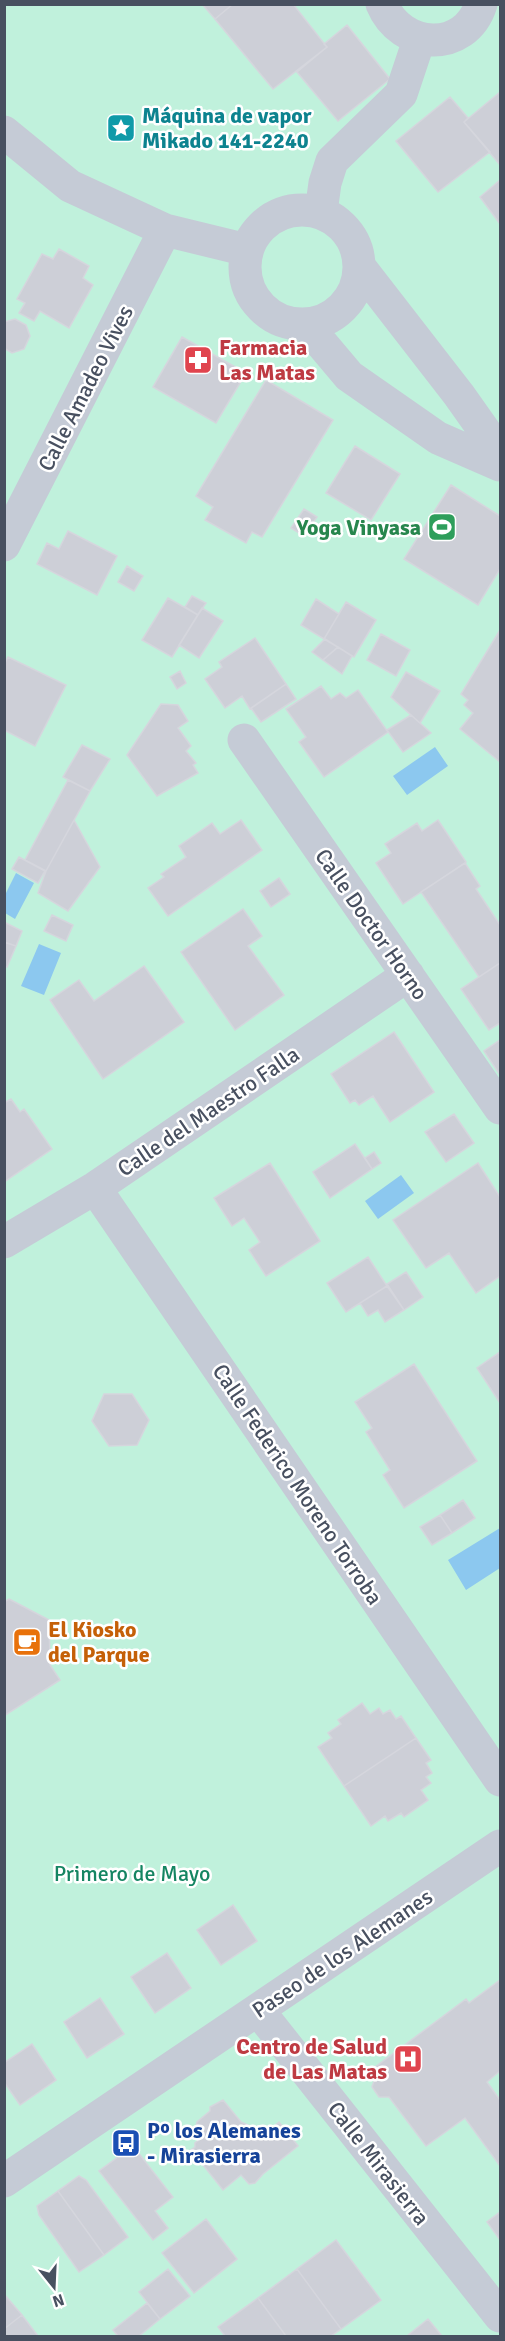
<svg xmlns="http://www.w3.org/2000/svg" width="505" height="2341" viewBox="0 0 505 2341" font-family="Signika,sans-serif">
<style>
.green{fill:#c0f1dc}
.water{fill:#8cc8ef}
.building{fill:#cdcfd7;stroke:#d5d6dd;stroke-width:1.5}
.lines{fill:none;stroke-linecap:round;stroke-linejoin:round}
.minor{stroke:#c5cbd6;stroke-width:33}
.labels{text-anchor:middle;stroke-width:5;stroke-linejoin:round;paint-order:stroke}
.culture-label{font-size:22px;font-weight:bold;fill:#0d838f;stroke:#fff;text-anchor:start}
.health-label{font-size:22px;font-weight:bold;fill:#be3a42;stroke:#fff;text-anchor:start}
.street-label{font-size:22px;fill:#485060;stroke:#fff}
.leisure-label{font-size:22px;font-weight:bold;fill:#27864d;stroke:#fff;text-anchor:end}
.food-label{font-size:22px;font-weight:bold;fill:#c56008;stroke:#fff;text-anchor:start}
.park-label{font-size:22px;fill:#158562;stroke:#fff}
.transit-label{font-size:22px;font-weight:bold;fill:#164399;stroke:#fff;text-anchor:start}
</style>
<rect width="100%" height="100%" fill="#f4f2f1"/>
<path class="green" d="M5 5H500V2336H5Z"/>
<path class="water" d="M435 747 448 766 407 795 393 776Z
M16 873 34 883 15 919 5 913V895Z
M39 944 61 953 44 995 21 986Z
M401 1175 414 1193 378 1219 365 1201Z
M500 1528V1568L466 1590 448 1560Z"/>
<path class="building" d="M202 4H233L215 19Z
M233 4H293L327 47 273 89 215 19Z
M347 25 390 79 338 121 297 72 327 47 324 44Z
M500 92V165L464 122Z
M450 97 468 118 464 122 490 152 438 192 396 141Z
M500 180V224L480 197Z
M59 249 89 266 83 278 93 285 69 328 40 311 34 321 19 313 25 303 17 299 42 254 53 259Z
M15 319 26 325 30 336 24 349 12 353 4 348V322Z
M182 337 246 373 216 423 153 387Z
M266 380 333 420 262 537 252 532 246 543 205 520 213 507 196 496Z
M355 446 400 474 371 520 326 493Z
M451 485 500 516V569L478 605 404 559Z
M304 509 317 517 304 536 291 528Z
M68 531 117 556 97 595 37 564 47 543 59 549Z
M127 566 143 576 134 591 118 582Z
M192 596 206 603 198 615 185 607Z
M168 598 198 615 172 657 142 640Z
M316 599 339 614 324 639 301 625Z
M346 602 376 620 354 657 324 639Z
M202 608 223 621 199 658 179 645Z
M500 630V762L460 729 473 713 464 705 468 700 461 694Z
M381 634 410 650 396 676 367 660Z
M255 638 286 684 250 709 242 696 225 708 205 679 222 667 219 662Z
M325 639 338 647 323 660 312 652Z
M338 647 352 656 342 674 323 660Z
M8 657 66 685 35 746 4 730V665Z
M180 671 186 683 177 689 170 677Z
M406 672 440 691 420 723 391 697Z
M286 684 296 699 261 722 251 708Z
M321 686 331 699 340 693 346 698 358 690 388 732 324 777 299 742 306 737 286 709Z
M161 704 178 705 188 721 178 728 191 746 186 751 196 763 193 765 198 773 157 796 127 755Z
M411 715 431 733 403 752 387 730Z
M82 745 110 759 90 791 63 777Z
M68 780 90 791 46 871 25 860Z
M74 820 100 867 68 911 38 893 46 871Z
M241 820 262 850 168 916 148 888 164 877 161 874 186 857 179 846 212 823 220 834Z
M438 820 466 862 403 904 376 863 391 853 385 844 417 823 422 831Z
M19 857 45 871 38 883 12 869Z
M465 863 480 886 476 889 500 925V963L479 977 421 892Z
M279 878 290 894 271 907 260 891Z
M243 909 262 936 248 946 284 995 235 1030 181 952Z
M52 915 73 925 66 941 44 931Z
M4 922 22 931 16 946 4 942Z
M4 942 16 946 7 967 4 966Z
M500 963V1023L489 1030 461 989Z
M144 966 184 1022 103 1079 50 1000 79 980 94 1001Z
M394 1032 434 1092 390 1122 373 1096 359 1105 355 1100 350 1103 331 1074Z
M500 1040V1075L484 1051Z
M11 1099 20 1112 24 1109 52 1149 4 1182V1103Z
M454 1114 474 1143 446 1162 425 1132Z
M355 1144 372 1169 330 1198 313 1172Z
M374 1152 381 1163 372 1169 365 1158Z
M270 1163 320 1241 266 1276 249 1250 260 1242 244 1218 232 1226 214 1198Z
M478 1163 500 1197V1276L476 1293 449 1253 426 1268 393 1220Z
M368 1257 387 1286 346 1312 327 1283Z
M406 1272 423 1297 404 1310 387 1284Z
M387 1286 404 1310 385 1322 378 1310 368 1316 360 1303Z
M500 1352V1403L477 1368Z
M414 1364 477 1461 404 1508 383 1475 390 1470 366 1432 372 1428 355 1402Z
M104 1394H132L149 1420 137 1445 109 1446 92 1421Z
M463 1500 475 1518 452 1533 440 1515Z
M440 1515 452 1533 432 1545 420 1527Z
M9 1599 49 1620 50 1665 60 1680 4 1716V1602Z
M362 1703 370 1714 379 1708 383 1714 390 1710 396 1719 401 1716 416 1738 344 1786 318 1747 332 1738 328 1733 341 1724 338 1720Z
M416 1738 431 1760 426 1763 432 1773 426 1777 431 1783 421 1790 428 1800 404 1817 401 1813 388 1821 385 1816 371 1826 344 1786Z
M233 1905 257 1941 221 1965 197 1930Z
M167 1953 191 1988 155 2013 131 1977Z
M500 1980V2071L487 2082 500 2100V2166L465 2118 426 2146 389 2097H379L372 2087 375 2078 370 2071 466 1999 469 2003Z
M100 1998 124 2034 87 2058 64 2022Z
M32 2044 56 2080 20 2105 4 2082V2063Z
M223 2100 241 2122 250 2126 249 2137 254 2138 256 2141 279 2122 298 2146 263 2174 255 2183 249 2184 241 2175 223 2190 191 2150 195 2147V2143L202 2138H206L196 2126 197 2122 210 2111V2107Z
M133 2146 173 2197 155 2211 168 2228 153 2240 99 2171Z
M79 2176 86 2180 128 2237 104 2255 58 2191Z
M58 2191 104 2255 79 2272 39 2215 37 2206Z
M500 2212V2240L487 2222Z
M206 2219 237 2259 194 2293 162 2253Z
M336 2240 381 2300 341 2329 297 2269Z
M168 2269 190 2296 160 2319 139 2292Z
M297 2269 341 2329 331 2336H286L258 2298Z
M4 2294 22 2315 4 2329Z
M258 2298 286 2336H225L218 2327Z
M147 2303 160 2319 139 2336H118L113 2330Z
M22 2315 38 2336H4V2329Z
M428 2319 442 2336H407Z"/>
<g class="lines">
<path class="minor" d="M382 4C401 50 465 54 481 4
M4 132 70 186 165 230 247 250
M245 267a57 57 0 1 1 114 0a57 57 0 1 1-114 0Z
M321 212 325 183 332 161 401 94 419 40
M359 266 459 395 500 453
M306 325 349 376 438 438 500 465
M4 545 165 230
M244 740 500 1108
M95 1188 500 1780
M4 1242 95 1188 408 975
M258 2010 500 2316
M4 2181 500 1846"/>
</g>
<defs>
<g id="sight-square" transform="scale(1.5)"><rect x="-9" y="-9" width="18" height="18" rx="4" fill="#0f9aa8" stroke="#fff"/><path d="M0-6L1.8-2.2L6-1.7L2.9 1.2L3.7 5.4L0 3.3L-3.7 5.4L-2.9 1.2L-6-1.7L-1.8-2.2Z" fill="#fff"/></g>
<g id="pharmacy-square" transform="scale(1.5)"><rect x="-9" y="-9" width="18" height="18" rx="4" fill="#e0444e" stroke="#fff"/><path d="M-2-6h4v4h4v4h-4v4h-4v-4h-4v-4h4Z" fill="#fff"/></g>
<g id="stadium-square" transform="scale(1.5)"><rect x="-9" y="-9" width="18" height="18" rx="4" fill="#2e9e5b" stroke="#fff"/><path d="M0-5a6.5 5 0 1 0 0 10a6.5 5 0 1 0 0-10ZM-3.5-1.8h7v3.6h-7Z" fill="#fff"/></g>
<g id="cafe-square" transform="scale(1.5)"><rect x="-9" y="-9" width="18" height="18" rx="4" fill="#e8710a" stroke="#fff"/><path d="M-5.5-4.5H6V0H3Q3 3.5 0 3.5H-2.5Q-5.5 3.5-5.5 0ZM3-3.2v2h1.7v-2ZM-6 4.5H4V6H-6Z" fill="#fff"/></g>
<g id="hospital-square" transform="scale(1.5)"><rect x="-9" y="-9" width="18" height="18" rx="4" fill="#e0444e" stroke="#fff"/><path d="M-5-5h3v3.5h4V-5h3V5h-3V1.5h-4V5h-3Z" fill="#fff"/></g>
<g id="bus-square" transform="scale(1.5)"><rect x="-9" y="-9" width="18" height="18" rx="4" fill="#1a4fb4" stroke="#fff"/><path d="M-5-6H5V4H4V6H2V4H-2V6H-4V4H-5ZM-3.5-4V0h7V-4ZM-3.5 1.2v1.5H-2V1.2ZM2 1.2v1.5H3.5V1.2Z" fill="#fff"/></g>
</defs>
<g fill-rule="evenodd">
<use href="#sight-square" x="121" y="128"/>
<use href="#pharmacy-square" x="198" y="360"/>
<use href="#stadium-square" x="442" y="527"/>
<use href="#cafe-square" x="27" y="1642"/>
<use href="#hospital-square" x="408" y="2059"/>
<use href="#bus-square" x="126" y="2143"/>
</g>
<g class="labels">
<g class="culture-label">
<text x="142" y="123">Máquina de vapor<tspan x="142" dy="25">Mikado 141-2240</tspan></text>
</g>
<g class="health-label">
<text x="219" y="355">Farmacia<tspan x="219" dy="25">Las Matas</tspan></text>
<text x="387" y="2054" text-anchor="end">Centro de Salud<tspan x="387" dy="25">de Las Matas</tspan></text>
</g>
<g class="street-label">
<text transform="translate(85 388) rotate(-63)" y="8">Calle Amadeo Vives</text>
<text transform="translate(372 924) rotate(55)" y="8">Calle Doctor Horno</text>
<text transform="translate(208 1111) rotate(-34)" y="8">Calle del Maestro Falla</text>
<text transform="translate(298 1484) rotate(56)" y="8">Calle Federico Moreno Torroba</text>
<text transform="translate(342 1953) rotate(-34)" y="8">Paseo de los Alemanes</text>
<text transform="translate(379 2163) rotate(52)" y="8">Calle Mirasierra</text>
</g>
<g class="leisure-label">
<text x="421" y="535">Yoga Vinyasa</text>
</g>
<g class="food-label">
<text x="48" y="1637">El Kiosko<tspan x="48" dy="25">del Parque</tspan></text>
</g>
<g class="park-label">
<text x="132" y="1881">Primero de Mayo</text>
</g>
<g class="transit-label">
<text x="147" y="2138">Pº los Alemanes<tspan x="147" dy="25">- Mirasierra</tspan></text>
</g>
</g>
<rect width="505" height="2341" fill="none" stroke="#485060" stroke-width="12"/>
<g transform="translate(54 2287) rotate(162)" stroke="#ffffff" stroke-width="4.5" paint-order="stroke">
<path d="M0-4.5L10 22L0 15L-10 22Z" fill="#485060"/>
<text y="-9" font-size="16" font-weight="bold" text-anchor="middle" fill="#485060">N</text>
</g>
</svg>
